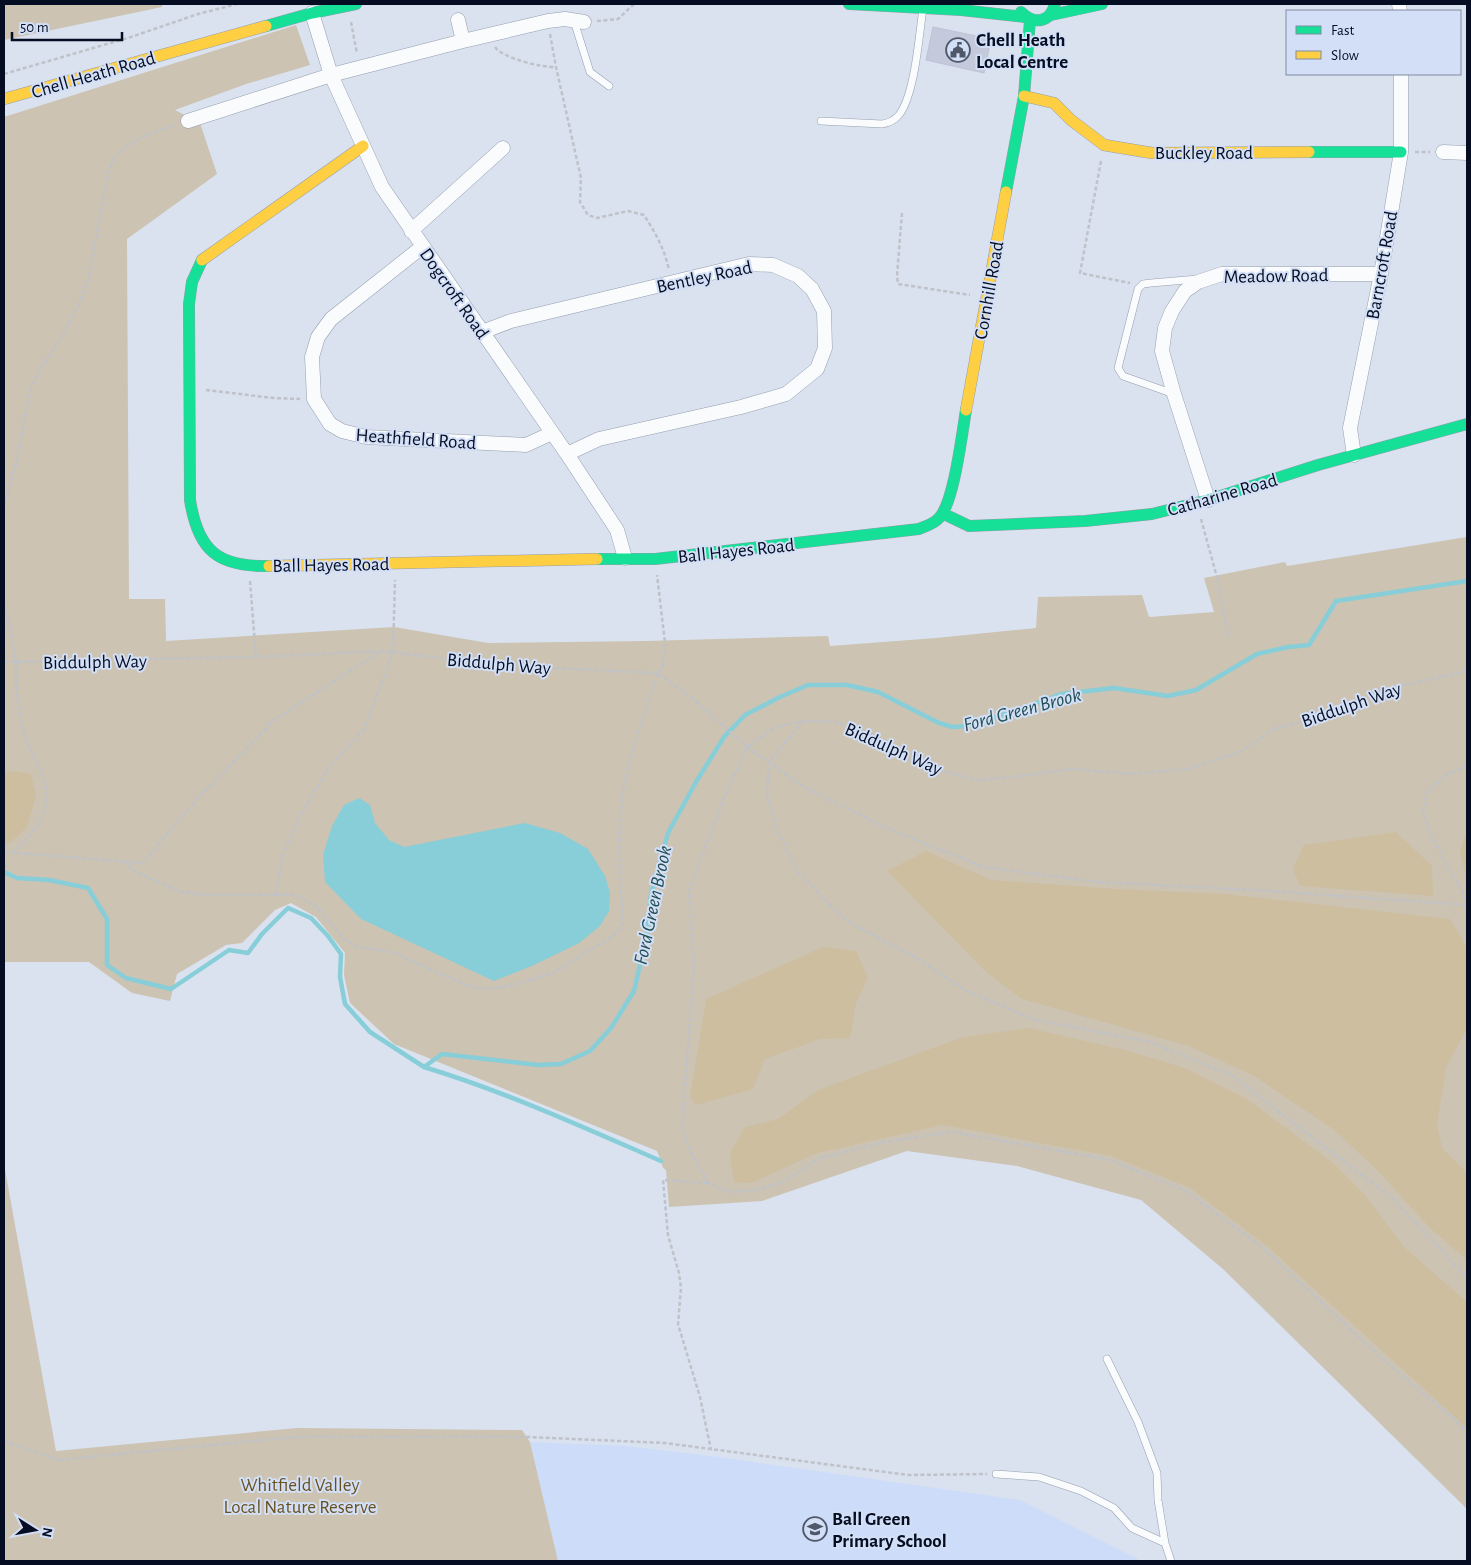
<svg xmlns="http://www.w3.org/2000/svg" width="1471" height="1565" viewBox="0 0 1471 1565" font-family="'Alegreya Sans',sans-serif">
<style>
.built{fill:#cddcf8}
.green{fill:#ccc3b2}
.forest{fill:#cdbea0}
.water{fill:#87ced8}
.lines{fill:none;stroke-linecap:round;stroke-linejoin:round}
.stream{stroke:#87ced8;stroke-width:4.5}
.building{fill:#c5c9dc;stroke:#bdc2d4}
.lane-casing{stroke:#959eae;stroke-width:8}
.street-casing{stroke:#959eae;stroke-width:15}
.fast-casing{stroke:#959eae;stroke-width:12}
.slow-casing{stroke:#959eae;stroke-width:12}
.path{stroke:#bfc2c8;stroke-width:2.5;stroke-dasharray:4 2.5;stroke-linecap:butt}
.lane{stroke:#f9fbfd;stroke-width:7}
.street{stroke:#f9fbfd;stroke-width:14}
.fast{stroke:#16e098;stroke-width:11}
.slow{stroke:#ffcf43;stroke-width:11}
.labels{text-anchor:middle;stroke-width:4;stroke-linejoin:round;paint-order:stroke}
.poi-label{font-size:19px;font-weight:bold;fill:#040d21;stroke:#d2dff7;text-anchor:start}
.street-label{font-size:19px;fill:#040d21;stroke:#d2dff7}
.park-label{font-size:19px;fill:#69511f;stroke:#d2dff7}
.water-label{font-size:20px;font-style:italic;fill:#234f53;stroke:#d2dff7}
</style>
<rect width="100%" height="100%" fill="#dae2ef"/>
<path class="built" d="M530 1442 626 1446 719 1457 1020 1500 1138 1559V1561H558Z"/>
<path class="green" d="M4 4H162V7L4 40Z
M296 25 310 65 246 84 175 110 200 123 217 174 127 239 129 599H165L166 641 394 627 488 643 646 641 828 636 830 646 936 638 1036 628 1038 597 1142 595 1149 617 1214 612 1204 578 1285 562 1287 566 1467 537V1509L1223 1269 1141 1200 1017 1166 907 1151 762 1201 669 1207 666 1170 663 1168 661 1161 657 1151 394 1044 350 1003 344 975 345 953 316 917 291 903 275 910 242 943 226 945 177 974 170 1001 132 993 89 962H4V117Z
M4 1164 56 1451 297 1428 522 1430 530 1442 558 1561H4Z"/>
<path class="forest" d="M16 771 31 774 36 796 27 827 10 843H4V772Z
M1396 832 1432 866 1433 896 1300 886 1293 869 1304 845Z
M1464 837H1467V880L1460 853Z
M926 851 991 880 1117 889 1225 894 1450 919 1467 948V1028L1446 1068 1437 1125 1442 1148 1467 1173V1260L1430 1228 1377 1170 1333 1129 1254 1076 1189 1046 1022 999 985 971 887 871Z
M823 947 856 951 868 978 856 1003 850 1038 820 1039 765 1059 753 1089 696 1105 690 1096 706 999Z
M1028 1028 1125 1050 1185 1068 1247 1099 1334 1164 1364 1194 1404 1247 1467 1302V1428L1267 1246 1190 1188 1111 1156 943 1125 817 1153 751 1183 734 1182 730 1153 745 1127 778 1119 818 1090 963 1037Z"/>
<path class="water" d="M359 798 370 805 375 823 389 840 404 847 525 823 560 833 588 849 605 876 610 893 609 911 600 926 579 943 534 965 494 981 361 919 325 882 323 855 332 826 344 805Z"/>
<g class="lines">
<path class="stream" d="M4 872 17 878 49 880 88 888 107 919V965L126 978 171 989 229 950 248 953 262 934 288 908 311 918 328 936 341 954 340 977 345 1004 370 1032 424 1067 442 1054 538 1065 561 1064 590 1051 611 1028 634 991 647 935 651 894 668 833 696 782 724 737 745 715 780 697 808 685H847L878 692 939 723 953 727 966 726 1015 711 1061 694 1114 688 1168 696 1196 690 1257 654 1288 647 1309 645 1336 601 1467 581
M424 1067C506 1092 583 1127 661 1161"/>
</g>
<path class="building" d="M933 27 991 39 984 73 926 60Z"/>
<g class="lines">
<g class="lane-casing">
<path id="lane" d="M574 21 590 72 609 86
M821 121 882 124C889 123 894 121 899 115 915 94 919 36 923 8
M1174 394 1123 376 1118 368 1138 289 1143 284 1151 283 1198 279
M1107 1359 1138 1422 1157 1473 1158 1500 1165 1543
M996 1474 1039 1477 1081 1491 1114 1508 1132 1528 1165 1543 1171 1561"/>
</g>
<g class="street-casing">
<path id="street" d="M1399 4 1400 11
M312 13 331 75 382 187 567 454 617 530 625 558
M458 20 463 41
M188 121 331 75 463 41 548 21 565 19 584 22
M1443 152 1467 153
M411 231 503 148
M422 247 331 319 318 337 312 357 314 399 330 424 342 431 366 437 526 445 552 433
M482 332 511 321 749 264 773 265 798 276 812 289 824 311 825 348 817 369 786 394 741 407 599 439 567 454
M1354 455 1350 428 1381 274 1401 152V74
M1208 500 1174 394 1162 351 1165 328 1172 311 1185 291 1198 282 1222 274H1381"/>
</g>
<g class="fast-casing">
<path id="fast" d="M849 4 961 10 1025 17
M1021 12C1034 25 1050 23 1055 4
M1051 15 1102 4
M266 26 312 13 356 4
M1309 152H1401
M1006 192 1024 96 1030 20
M202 260 192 282 189 304 190 500C198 551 218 567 269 566
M944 514 969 526 1085 521 1152 514 1208 500 1318 465 1467 424
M597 559H655L919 529C926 526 934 524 939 518 954 503 962 433 966 410"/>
</g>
<g class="slow-casing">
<path id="slow" d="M1024 96 1054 103 1071 120 1104 145 1152 153 1309 152
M4 99 266 26
M202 260 363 146
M966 410 1006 192
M269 566 597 559"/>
</g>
<path class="path" d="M597 21 618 19 634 4
M351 22 357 54
M550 34 556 67 581 178 580 202 588 215 597 218 628 211 644 215C655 232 665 250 669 270
M495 47C502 58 543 68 556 67
M4 74 131 37 198 14 237 4
M1415 152H1430
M1101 161 1080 273 1130 283
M902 213 897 276 898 284 970 295
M206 390 273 398 300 399
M4 505 16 464 30 391 39 370 64 333 78 306 88 280 108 174C110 168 112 161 116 156 129 141 156 131 175 125
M1201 519 1218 581 1228 637
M250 581 256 657
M4 603C8 622 14 643 16 663 16 669 16 676 16 682 17 701 21 725 27 742 35 762 48 778 46 800 44 821 29 841 11 852
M4 662 256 657 382 651 506 666 658 673 692 698 747 747 776 727 803 721 834 722 859 729 879 738 908 759 934 769 977 780 1013 777 1072 769 1130 774 1187 769 1240 752 1274 729 1347 710 1381 690 1467 671
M803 721 769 762 767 793 775 825 796 870 844 919 916 958 967 991 1036 1020 1150 1042 1231 1075 1393 1199 1467 1278
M1467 766 1446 775 1427 793 1423 812 1431 835 1443 858 1467 900
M4 852 143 863 191 806 274 720 381 651
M123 861 134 871 182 892 205 895H296L317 907 343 938 357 947 392 952 468 986 489 989 510 986 553 973 614 935 623 924C620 878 616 832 624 786 631 748 646 710 658 673L663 667 665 643 657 575
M276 895 283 854 301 814 330 766 364 729 379 690 393 651 395 580
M1467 905 1271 891 1098 882 984 867 884 827 804 787 747 747 723 801 689 890 694 966 682 1127 688 1147 708 1182 720 1189 733 1192 754 1190 782 1183 820 1158 885 1142 952 1132 1111 1160 1186 1191 1263 1248 1380 1357 1454 1419 1467 1433
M708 1183 663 1180 668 1235 679 1273 681 1288 678 1324 700 1397 711 1450
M4 1441 58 1460 295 1437H528L665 1443 908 1475 987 1474"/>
<use href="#lane" class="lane"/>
<use href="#street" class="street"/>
<use href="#fast" class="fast"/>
<use href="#slow" class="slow"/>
</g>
<defs>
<g id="civic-ring" transform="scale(1.25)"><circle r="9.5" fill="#d2dff7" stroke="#4f5869" stroke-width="1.5"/><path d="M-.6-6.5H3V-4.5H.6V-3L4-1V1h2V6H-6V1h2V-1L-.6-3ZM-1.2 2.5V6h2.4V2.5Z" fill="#4f5869"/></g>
<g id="school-ring" transform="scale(1.25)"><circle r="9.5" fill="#d2dff7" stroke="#4f5869" stroke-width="1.5"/><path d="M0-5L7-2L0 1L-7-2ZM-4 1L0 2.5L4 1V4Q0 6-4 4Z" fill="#4f5869"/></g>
</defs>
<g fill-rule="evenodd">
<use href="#civic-ring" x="958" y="50"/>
<use href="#school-ring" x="815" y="1529"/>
</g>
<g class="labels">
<g class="poi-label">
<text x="976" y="46">Chell Heath<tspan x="976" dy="22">Local Centre</tspan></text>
<text x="832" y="1525">Ball Green<tspan x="832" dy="22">Primary School</tspan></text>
</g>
<g class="street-label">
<text transform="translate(93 74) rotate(-16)" y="7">Chell Heath Road</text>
<text x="1204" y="159">Buckley Road</text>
<text transform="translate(1381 265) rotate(-80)" y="7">Barncroft Road</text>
<text transform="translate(1276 275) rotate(-1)" y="7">Meadow Road</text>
<text transform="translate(704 276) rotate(-12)" y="7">Bentley Road</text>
<text transform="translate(988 290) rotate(-80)" y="7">Cornhill Road</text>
<text transform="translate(455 293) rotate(55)" y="7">Dogcroft Road</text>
<text transform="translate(416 438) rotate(4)" y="7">Heathfield Road</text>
<text transform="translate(1222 494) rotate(-16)" y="7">Catharine Road</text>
<text transform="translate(736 550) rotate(-6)" y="7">Ball Hayes Road</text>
<text transform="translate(331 564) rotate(-1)" y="7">Ball Hayes Road</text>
<text transform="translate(95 661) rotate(-1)" y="7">Biddulph Way</text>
<text transform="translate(499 663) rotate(5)" y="7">Biddulph Way</text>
<text transform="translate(1351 704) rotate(-19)" y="7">Biddulph Way</text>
<text transform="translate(894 748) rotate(24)" y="7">Biddulph Way</text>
</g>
<g class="park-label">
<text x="300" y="1491">Whitfield Valley<tspan x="300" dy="22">Local Nature Reserve</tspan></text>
</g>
<g class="water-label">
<text transform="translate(1022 709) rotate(-15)" y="7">Ford Green Brook</text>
<text transform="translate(652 905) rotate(-78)" y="7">Ford Green Brook</text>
</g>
</g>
<rect width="1471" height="1565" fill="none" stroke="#040d21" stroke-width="10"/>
<rect x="1286" y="10" width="175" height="65" fill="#d2dff7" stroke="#808ba1"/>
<rect x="1296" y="26" width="25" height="8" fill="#16e098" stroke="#808ba1"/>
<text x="1331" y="35" font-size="15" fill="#040d21">Fast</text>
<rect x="1296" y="51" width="25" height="8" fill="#ffcf43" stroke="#808ba1"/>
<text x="1331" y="60" font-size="15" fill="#040d21">Slow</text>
<g transform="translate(35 1530) rotate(101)" stroke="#d2dff7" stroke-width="4" paint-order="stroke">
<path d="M0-4L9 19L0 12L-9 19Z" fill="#040d21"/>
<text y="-8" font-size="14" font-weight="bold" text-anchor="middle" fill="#040d21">N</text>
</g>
<path d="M12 32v8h110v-8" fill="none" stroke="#040d21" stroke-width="2.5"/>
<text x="20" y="32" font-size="15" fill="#040d21" stroke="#d2dff7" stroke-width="4" paint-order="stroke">50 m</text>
</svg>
